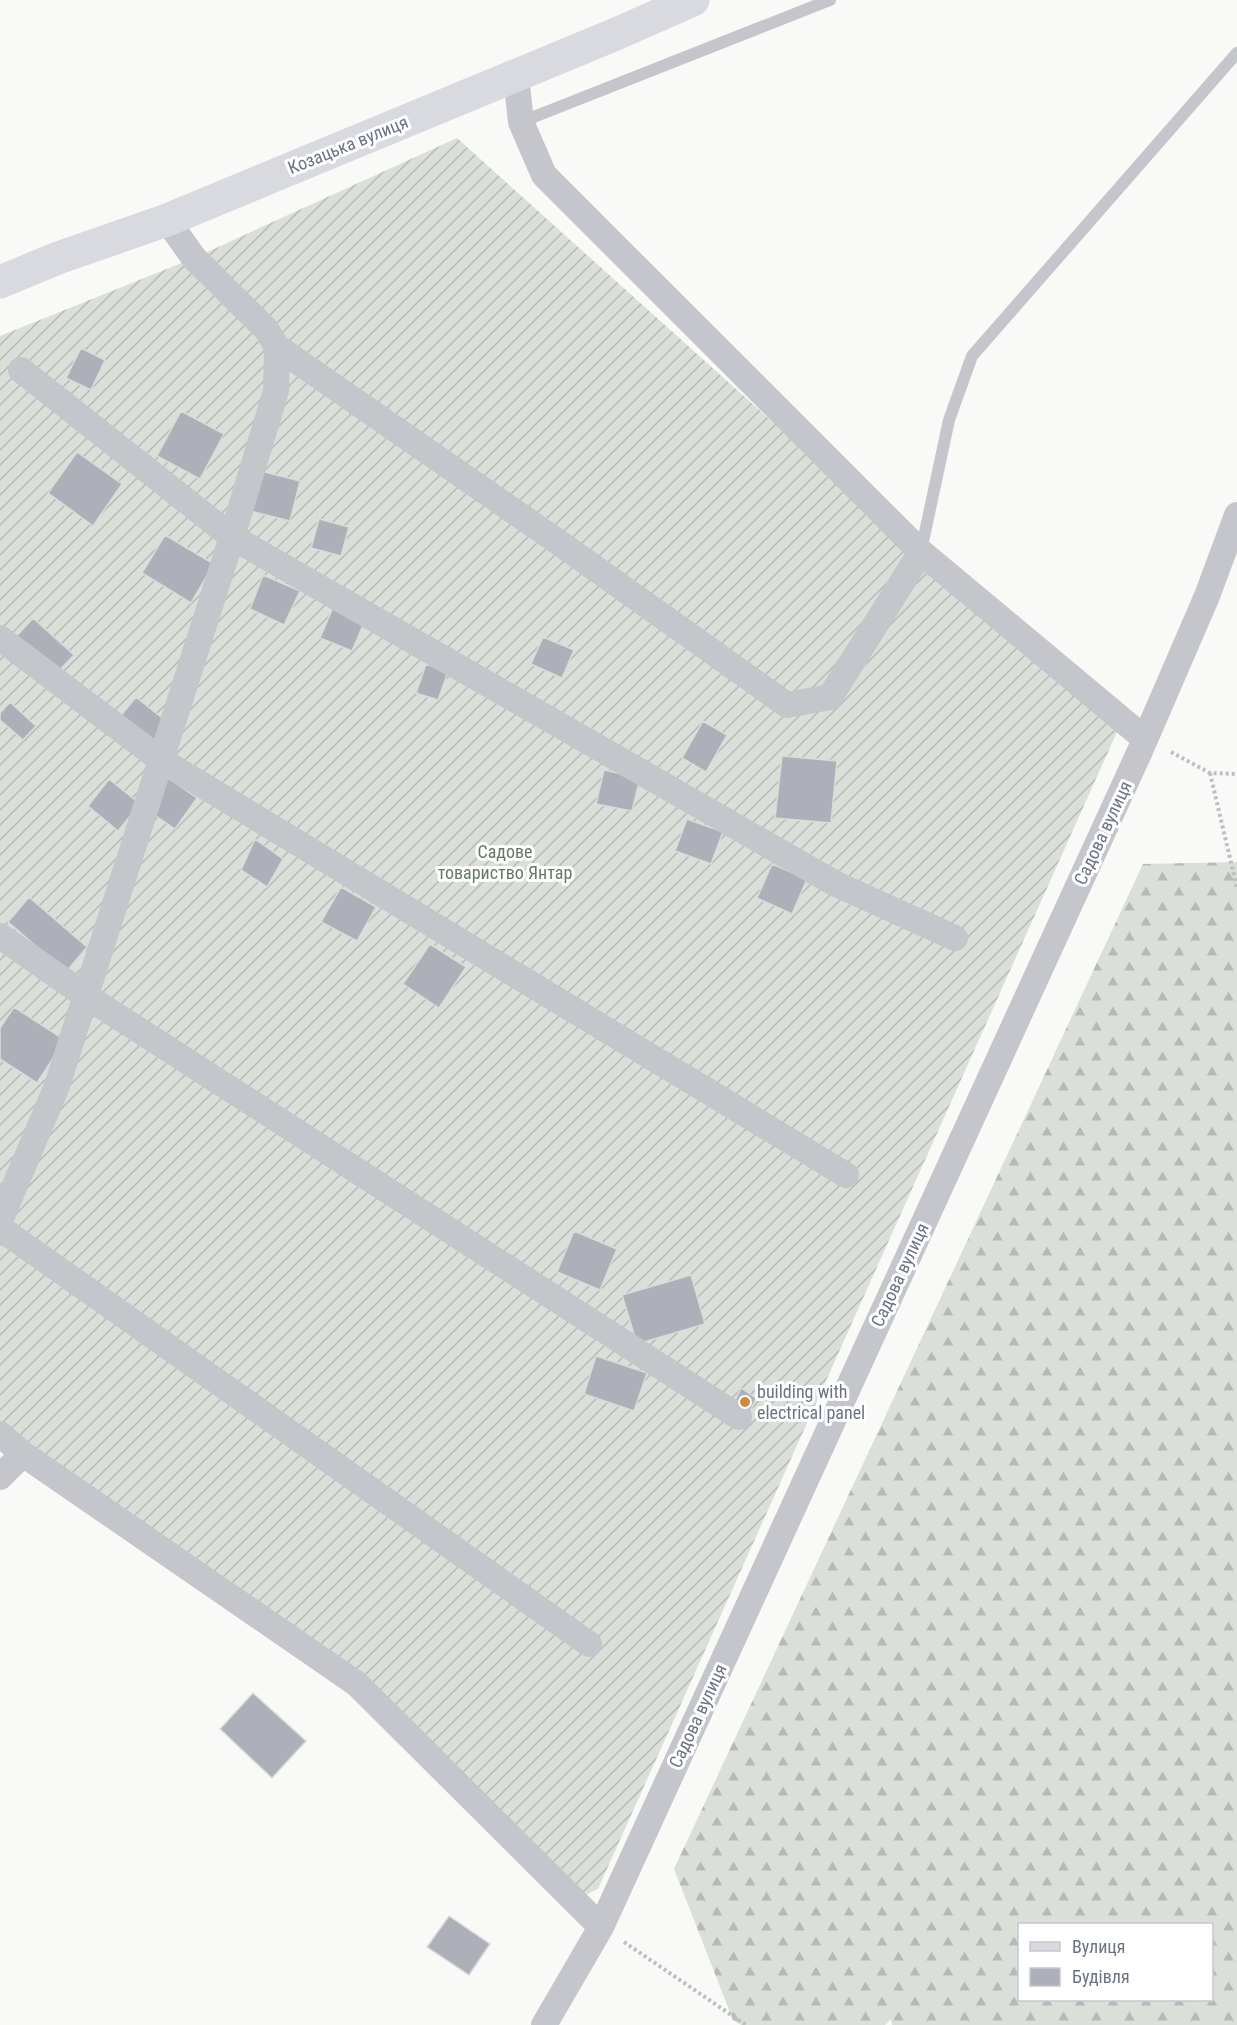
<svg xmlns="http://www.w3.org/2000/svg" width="1237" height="2025" viewBox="0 0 1237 2025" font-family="'Roboto Condensed',sans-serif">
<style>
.forest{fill:url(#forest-firs);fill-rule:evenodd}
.garden{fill:url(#garden-furrows)}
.building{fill:#aeb0b9;stroke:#dbdbda;stroke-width:1.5}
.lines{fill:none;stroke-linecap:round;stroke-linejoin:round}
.path{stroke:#bebfc2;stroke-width:4;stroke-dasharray:3 3;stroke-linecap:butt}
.lane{stroke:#c4c6cb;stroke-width:12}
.street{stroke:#c4c6cb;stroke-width:26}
.secondary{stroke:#d9dadf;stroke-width:33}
.poi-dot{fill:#cf8943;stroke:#fff;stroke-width:2}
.labels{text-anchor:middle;stroke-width:6;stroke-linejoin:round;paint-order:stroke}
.street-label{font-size:18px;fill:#6c7385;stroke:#fff}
.park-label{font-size:18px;fill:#667867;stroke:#fff}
.poi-label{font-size:18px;fill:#6c7385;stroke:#fff;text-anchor:start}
</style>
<defs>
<pattern id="forest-firs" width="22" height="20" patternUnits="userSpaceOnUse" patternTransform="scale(1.5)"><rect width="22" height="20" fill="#dae0d9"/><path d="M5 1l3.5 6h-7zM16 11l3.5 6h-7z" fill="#b5bab6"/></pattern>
<pattern id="garden-furrows" width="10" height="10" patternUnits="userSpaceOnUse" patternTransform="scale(1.5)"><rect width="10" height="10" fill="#dae0d9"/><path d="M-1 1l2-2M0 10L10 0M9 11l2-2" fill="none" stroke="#b5bab6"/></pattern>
</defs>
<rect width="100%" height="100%" fill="#f9f9f8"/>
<path class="forest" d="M1237 862V2025H892L891 2019 885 2025H741L733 2020 674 1869 1143 864ZM1020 1924H1212V2000H1020Z"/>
<path class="garden" d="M457 138 1117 732 598 1889 574 1900 357 1684 0 1434V336L194 258Z"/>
<path class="building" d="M81 348 105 360 91 390 66 378Z
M181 411 224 434 200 479 157 456Z
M77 452 122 484 93 526 48 493Z
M257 470 300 481 290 521 246 510Z
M319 519 349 527 341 556 311 548Z
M165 535 214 564 191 603 142 573Z
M263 575 300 591 284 625 250 609Z
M334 605 366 618 352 651 320 638Z
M33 618 74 655 54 676 14 639Z
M543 637 574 650 562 678 531 664Z
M426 664 448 672 438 700 416 693Z
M136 697 171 725 150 751 115 723Z
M10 702 36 726 23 740 0 720V713Z
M703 721 727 735 706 772 682 758Z
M782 756 837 761 831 823 775 818Z
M604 770 640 778 632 811 596 804Z
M168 778 197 798 175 829 147 810Z
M109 779 140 804 118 831 88 806Z
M687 819 723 832 711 864 675 851Z
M255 839 283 859 267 887 241 870Z
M772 864 807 879 792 914 757 898Z
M341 887 376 907 357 941 321 922Z
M29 897 87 947 66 972 8 922Z
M430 944 466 967 439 1008 403 984Z
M14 1007 65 1040 37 1083 0 1059V1028Z
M574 1231 617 1249 600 1290 557 1272Z
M691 1275 705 1324 637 1344 622 1295Z
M596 1356 647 1373 634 1411 584 1394Z
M741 1388 756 1398 748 1416 733 1405Z
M253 1693 306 1741 272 1778 220 1729Z
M449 1916 490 1944 469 1975 427 1947Z"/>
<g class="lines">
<path class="path" d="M1171 752 1210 773 1237 774
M1210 773 1237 888
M624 1942 746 2025"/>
<path class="lane" d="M521 122 830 0
M921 551 949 420 972 356 1237 53"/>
<path class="street" d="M516 76 521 122 544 175 921 552 1145 739
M277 347 561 544 787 705 830 697 921 552
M21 370 232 537 836 884 955 938
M0 638 161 760 846 1175
M0 936 86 996 739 1417
M0 1221 57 1086 232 537 276 391 277 347 266 329 194 258 167 220
M0 1228 589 1644
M0 1434 23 1454 357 1684 601 1927
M0 1477 23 1454
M544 2025 601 1927 1140 751 1207 596 1237 515"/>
<path class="secondary" d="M0 282 58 258 167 220 616 34 693 0"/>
</g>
<circle class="poi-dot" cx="745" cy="1402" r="6"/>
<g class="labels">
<g class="street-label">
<text transform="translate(348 145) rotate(-22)" y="6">Козацька вулиця</text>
<text transform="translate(1103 833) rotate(-65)" y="6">Садова вулиця</text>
<text transform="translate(900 1275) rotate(-65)" y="6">Садова вулиця</text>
<text transform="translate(698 1716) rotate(-65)" y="6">Садова вулиця</text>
</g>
<g class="park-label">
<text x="505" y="858">Садове<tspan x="505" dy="21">товариство Янтар</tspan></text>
</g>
<g class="poi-label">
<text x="757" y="1398">building with<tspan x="757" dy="21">electrical panel</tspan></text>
</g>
</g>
<rect x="1018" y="1923" width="195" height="78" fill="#ffffff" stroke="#c4c7ce" stroke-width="1.5"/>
<rect x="1030" y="1942" width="30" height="9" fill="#d9dadf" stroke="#c4c7ce" stroke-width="1.5"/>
<text x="1072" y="1953" font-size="18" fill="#6c7385">Вулиця</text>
<rect x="1030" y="1968" width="30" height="18" fill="#aeb0b9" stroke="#c4c7ce" stroke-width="1.5"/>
<text x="1072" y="1983" font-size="18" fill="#6c7385">Будівля</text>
</svg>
